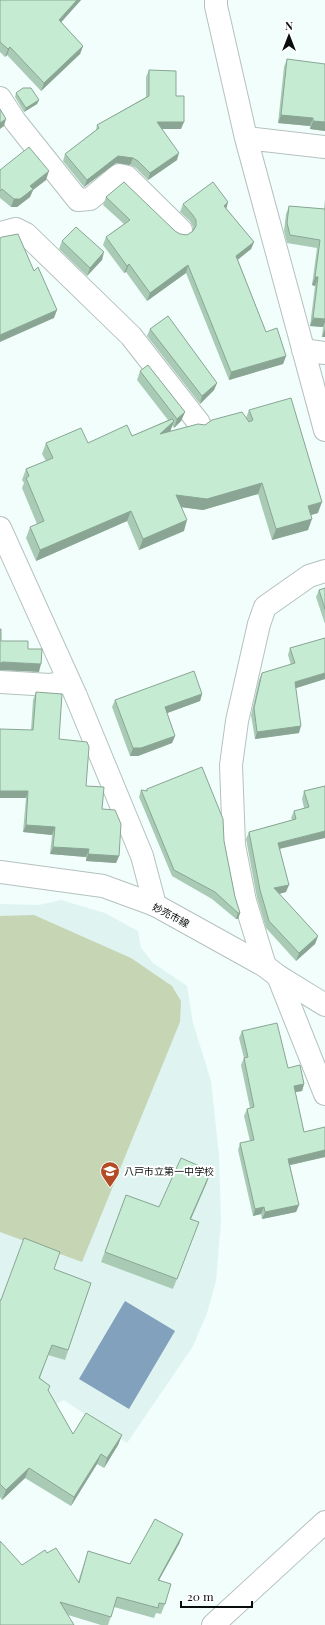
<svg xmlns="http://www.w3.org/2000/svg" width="325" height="1625" viewBox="0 0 325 1625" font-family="'Playfair Display','Noto Sans JP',serif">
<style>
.built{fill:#dff4f0}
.green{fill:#c6d5b4}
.water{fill:#81a1bc}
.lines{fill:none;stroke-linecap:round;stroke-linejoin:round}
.minor-casing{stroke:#b5c1bf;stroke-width:24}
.tertiary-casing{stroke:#b5c1bf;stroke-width:24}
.secondary-casing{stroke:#b5c1bf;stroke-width:24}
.minor{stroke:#fff;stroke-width:22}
.tertiary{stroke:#fff;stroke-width:22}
.secondary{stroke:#fff;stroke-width:22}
.wall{fill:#a9cbb5}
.shaded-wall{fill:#8aa594}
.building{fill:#c5ecd3;stroke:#8aa594}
.labels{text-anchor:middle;stroke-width:4;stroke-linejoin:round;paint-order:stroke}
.street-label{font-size:10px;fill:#090d0d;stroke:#fff}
.poi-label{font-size:10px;fill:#090d0d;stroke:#fff;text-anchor:start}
</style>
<rect width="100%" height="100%" fill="#f1fefc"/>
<path class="built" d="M61 900 105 913 138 931 141 948 153 963 187 986 193 1023 211 1081 219 1155 221 1221 216 1281 207 1313 193 1346 127 1443 64 1400 13 1428 0 1438V904L39 905Z"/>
<path class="green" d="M34 915 131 958 172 986 181 1001 180 1022 82 1262 0 1232V916Z"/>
<path class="water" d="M125 1301 175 1331 129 1409 79 1379Z"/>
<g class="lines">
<g class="minor-casing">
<path id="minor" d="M216 0V6L246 138 325 430
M0 98 15 121 78 200 90 199 119 175 127 177 181 230
M246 138 325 147
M0 233 16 229 26 234 131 336 199 423
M303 350 325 353
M0 528 76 696 142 856 155 905
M0 682 50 685 69 681
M265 966 245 901 234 845 231 765 237 721 259 624 265 607 309 576 325 571
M278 976 325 1094"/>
</g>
<g class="tertiary-casing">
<path id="tertiary" d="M213 1625 325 1522"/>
</g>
<g class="secondary-casing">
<path id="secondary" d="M0 872 103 886 155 905 265 966 278 976 325 1005"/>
</g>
<use href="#minor" class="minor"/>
<use href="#tertiary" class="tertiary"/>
<use href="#secondary" class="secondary"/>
</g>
<path class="wall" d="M0 0H81L61 22 83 46 80 54 41 91 7 55 5 57 0 52Z
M287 59 325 131 310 129V126L278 123 284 67Z
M149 70 176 96 181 129H162L177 160 148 180 136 168 130 165 116 163 84 187 63 161 65 154 96 130 97 125 146 97V77Z
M16 93 39 100 37 104 24 112 15 97Z
M0 170 46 180 33 190 30 197 17 207H11L0 198Z
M106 197 180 234 187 235 193 231V227L190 221 180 212 183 204 228 202 226 208 254 242 251 249 238 260 266 332 286 356 283 364 229 380 186 273 147 301 126 272 124 273 103 245 106 237 124 224 103 205Z
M325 199V337H322L323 327 310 326 315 286 312 285 317 248 287 243 284 231 286 214 289 206 324 209Z
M62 241 102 260 87 276 59 249Z
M150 329 217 383 214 390 200 404 147 336Z
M140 371 185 412 181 421 174 428 172 425 170 431 205 425 246 418 249 410 318 513 311 515 308 530 272 540 258 494 203 510 182 507 184 531 139 550 127 521 36 561 26 538 30 527 37 524 22 488 24 483 22 480 26 469 46 461 42 454 46 443H88L132 436 168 420 137 380Z
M325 588V624L316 597 319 590Z
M325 638V679L296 688 299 733 255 739 251 715 259 680 262 673 291 665 288 655 290 648Z
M36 692 59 739 86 786 102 809 119 856 116 863 86 861V857L50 854 52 835 23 832 26 798H0L31 730 33 700Z
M202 694 200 701 167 713 175 736 172 743 138 756H130L112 707 115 700Z
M325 786 280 849 286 892 279 894 318 936 315 944 296 961 266 928 257 898 246 839 249 832 292 820 291 818 294 811 304 808 302 799 304 791Z
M147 789 224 841 235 897 240 913 238 919H236L212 899 172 876 139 797 141 790 146 791Z
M242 1031 288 1068 304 1084 302 1091 295 1092 304 1132 325 1127V1157L290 1165 299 1205 296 1212 262 1219 261 1214 253 1216 238 1150 240 1143 250 1141 244 1116 247 1109 250 1108 241 1065 244 1058 239 1038Z
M207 1182 191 1219 199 1222 173 1289 101 1262 126 1195 159 1207Z
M54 1269 91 1283 65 1360 48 1355 40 1378 50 1386 48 1391 73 1434 122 1435 118 1445 104 1468 97 1464 71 1506 25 1478 2 1500 0 1497V1300Z
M183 1534 179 1544 159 1580 165 1604 161 1614 156 1613 154 1618 114 1607 108 1625H101L68 1615 22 1565 47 1553 78 1582 88 1551 130 1564Z"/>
<path class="shaded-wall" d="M77 0H81L56 28 59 20Z
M83 46 80 54 41 91 44 83Z
M10 47 7 55 5 57 8 49Z
M39 100 37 104 24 112 26 108Z
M281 115 313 118 310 126 278 123Z
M6 119 4 126 0 129V123Z
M313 121 325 122V131L310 129Z
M157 122H184L181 129H155Z
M179 153 177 160 148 180 150 173Z
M118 156 133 158 130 165 116 163 84 187 87 180Z
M49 171 46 180 33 190 30 197 17 207H11L14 199Z
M228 202 226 210 224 206Z
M254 242 251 249 233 263 236 256Z
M104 252 102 260 87 276 90 268Z
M129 264 126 272 124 273 127 266Z
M188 265 186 273 147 301 150 293Z
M315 277H318L315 286 312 285Z
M57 310 54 318 0 342V335Z
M313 318 325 319V322L323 327 310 326Z
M325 329V337H322Z
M286 356 283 364 229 380 231 372Z
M217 383 214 390 200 404 202 396Z
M185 412 181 421 174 428 177 419Z
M174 421 170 432 160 434Z
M262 483 258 494 203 510 172 506 176 495Z
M322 502 318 513 304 517 308 506Z
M131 511 127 521 36 561 40 550Z
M312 519 308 530 272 540 276 529Z
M187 520 184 531 139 550 143 539Z
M3 662 41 664 39 672 0 670V663Z
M325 673V679L293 689 295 682Z
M202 694 200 701 162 715 165 707Z
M301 726 299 733 255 739 257 732Z
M175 736 172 743 138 756H130L133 748Z
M0 791H28L26 798H0Z
M26 825 55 827 52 835 23 832Z
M325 831V838L275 850 278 843Z
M53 847 89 849 86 857 50 854Z
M88 854 119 856 116 863 86 861Z
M289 885 286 892 271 896 274 888Z
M238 913H240L238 919H236Z
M318 936 315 944 296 961 299 953Z
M304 1084 302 1091 291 1093 294 1086Z
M325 1150V1157L286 1166 288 1159Z
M211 1171 207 1182 186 1230 190 1219Z
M299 1205 296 1212 262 1219 265 1212Z
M264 1207 261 1214 253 1216 255 1209Z
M122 1435 118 1445 104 1468 107 1458Z
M101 1454 97 1464 71 1506 74 1497Z
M29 1468 25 1478 2 1500 6 1490Z
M183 1534 179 1544 154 1589 158 1580Z"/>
<path class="building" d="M0 0H77L59 20 83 46 44 83 10 47 8 49 0 42Z
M287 59 325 64V122L313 121V118L281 115Z
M149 70 176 71V96H184V122H157L179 153 150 173 138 161 133 158 118 156 87 180 65 154 99 128 97 125 149 96Z
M23 88H31L39 100 26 108 16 93Z
M0 109 6 119 0 123Z
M29 147 49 171 30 186 33 189 20 199H14L2 189 0 191V170Z
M124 182 175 231 180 234 187 235 193 231 196 226V220L192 214 183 204 213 182 228 202 224 206 254 242 236 256 266 332 277 328 286 356 231 372 188 265 150 293 129 264 127 266 106 237 130 220 106 197Z
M289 206 325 209V319L313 318 318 277H315L320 240 290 235 287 223Z
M76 227 104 252 90 268 62 241Z
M18 234 34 271 38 267 57 310 0 335V238L2 237Z
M168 316 217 383 202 396 150 329Z
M148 365 185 412 177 419 140 371Z
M291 398 322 502 308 506 312 519 276 529 262 483 207 499 176 495 187 520 143 539 131 511 40 550 30 527 44 521 26 478 29 476 26 469 53 458 46 443 81 428 88 443 127 425 132 436 172 419 174 421 160 434 198 424 205 425 212 420 242 412 249 422 253 420 249 410Z
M325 588V609L319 590Z
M0 629H1V641H28V649H42L41 664 3 662 0 663Z
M325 638V673L295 682 301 726 257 732 254 708 262 673 295 663 290 648Z
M194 671 202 694 165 707 175 736 141 748H133L115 700Z
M36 692 62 694 59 739 87 742 89 747 86 786 104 787 102 809 115 810 121 824 119 856 88 854 89 849 53 847 55 827 26 825 28 791H0V729L33 730Z
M202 767 223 819 224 841 235 897 240 913H238L215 892 174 870 141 790 147 791V789Z
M325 786V831L278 843 289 885 274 888 318 936 299 953 269 921 260 890 249 832 296 819 294 811 309 807 304 791Z
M277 1023 288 1068 300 1065 304 1084 294 1086 304 1132 325 1127V1150L288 1159 299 1205 265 1212 264 1207 255 1209 240 1143 254 1140 247 1109 254 1107 244 1058 248 1057 242 1031Z
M181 1158 211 1171 190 1219 199 1222 177 1279 105 1252 126 1195 159 1207Z
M24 1238 60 1252 54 1269 91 1283 68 1350 52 1345 39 1378 50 1386 48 1390 73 1434 86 1413 122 1435 107 1458 101 1454 74 1497 29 1468 6 1490 0 1484V1300H1Z
M155 1519 183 1534 158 1580 171 1584 165 1604 159 1603 158 1608 117 1597 111 1617 60 1602 74 1625H0V1541L22 1565 45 1550 47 1553 56 1548 79 1583 88 1551 130 1564Z"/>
<defs>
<g id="school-pin" transform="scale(1)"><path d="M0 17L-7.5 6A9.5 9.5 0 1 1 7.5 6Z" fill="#b34c24" stroke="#fff"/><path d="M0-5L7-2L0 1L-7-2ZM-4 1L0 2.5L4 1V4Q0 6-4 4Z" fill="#fff"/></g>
</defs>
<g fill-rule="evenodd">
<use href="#school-pin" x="110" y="1171"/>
</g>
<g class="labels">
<g class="street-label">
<text transform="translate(171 915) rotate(28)" y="4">妙売市線</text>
</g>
<g class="poi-label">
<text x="124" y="1175">八戸市立第一中学校</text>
</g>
</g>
<g transform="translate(289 36)" stroke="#ffffff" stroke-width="3" paint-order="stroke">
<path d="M0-3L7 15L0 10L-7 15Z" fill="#090d0d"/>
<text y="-6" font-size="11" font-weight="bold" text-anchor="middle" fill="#090d0d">N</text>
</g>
<path d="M181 1601v6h71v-6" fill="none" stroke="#090d0d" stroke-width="2"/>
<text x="187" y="1601" font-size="12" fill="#090d0d" stroke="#ffffff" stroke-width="3" paint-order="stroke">20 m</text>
</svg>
